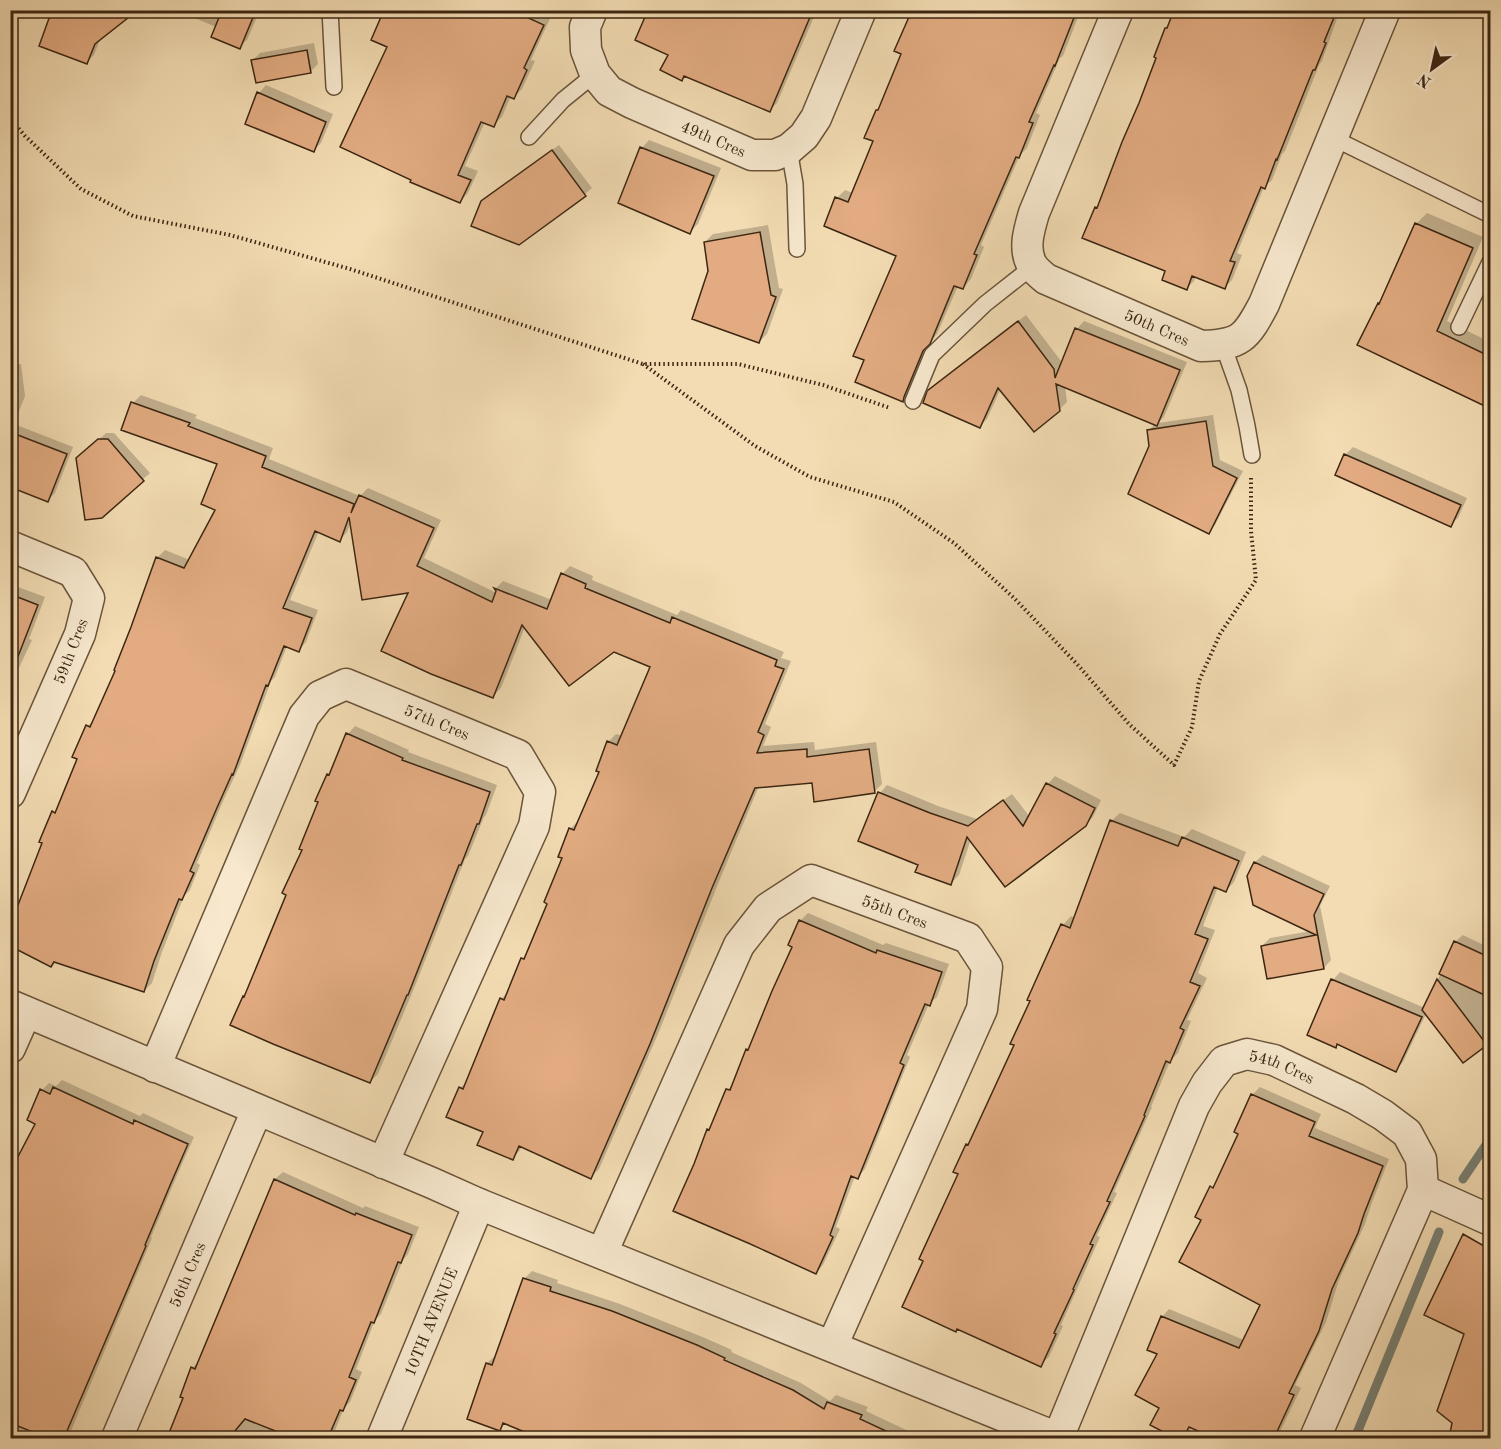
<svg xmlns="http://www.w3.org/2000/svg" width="1501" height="1449" viewBox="0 0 1501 1449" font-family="'Old Standard TT',serif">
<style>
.shadow{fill:#0003}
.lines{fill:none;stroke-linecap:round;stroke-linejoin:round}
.stream{stroke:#777f74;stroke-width:9}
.building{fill:#e2ab81;stroke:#3c2612;stroke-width:1.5}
.lane-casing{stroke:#6a543a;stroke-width:18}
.street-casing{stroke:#6a543a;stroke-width:33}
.path{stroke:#3c2612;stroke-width:4;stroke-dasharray:1.5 3;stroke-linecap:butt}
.lane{stroke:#f7e8ce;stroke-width:15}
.street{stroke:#f7e8ce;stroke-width:30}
.labels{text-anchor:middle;stroke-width:4.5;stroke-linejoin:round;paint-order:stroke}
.street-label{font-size:16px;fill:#3c2612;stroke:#f7e8ce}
</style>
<rect width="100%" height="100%" fill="#f3dcb3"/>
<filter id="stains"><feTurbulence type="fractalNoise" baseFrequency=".00333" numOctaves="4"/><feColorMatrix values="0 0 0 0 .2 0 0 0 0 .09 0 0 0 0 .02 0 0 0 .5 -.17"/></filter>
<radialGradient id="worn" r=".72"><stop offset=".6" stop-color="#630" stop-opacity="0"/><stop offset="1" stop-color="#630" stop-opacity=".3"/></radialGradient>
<path class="shadow" d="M106 10 101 37 94 55 87 62Z
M176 10H260L247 40 239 47 216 27Z
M386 10H554L531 60 535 61 522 89 514 97 511 96 502 117 493 125 485 122 465 166 478 171 468 193 460 202 389 46Z
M668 10H817L777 103 769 111 686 75 681 79 671 54Z
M914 10H1083L1078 17 1063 56 1060 58 1036 113 1040 115 1027 148 1020 155 981 245 984 247 971 279 963 288 958 286 937 334 931 341 912 388 911 392 903 400 866 359 898 255 837 198 845 190 853 193 875 141 877 110 881 107 903 54Z
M1175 10H1340L1322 61 1319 65 1285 151 1282 154 1272 180 1264 187 1237 253 1242 255 1232 280 1225 287 1196 276 1194 281 1187 288 1167 270 1084 237 1096 207 1101 203 1158 57 1166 28 1170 25Z
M314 43 318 64 311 71 253 60 260 53Z
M266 85 333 114 321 143 313 151 259 93Z
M649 140 721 168 698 224 690 232 642 148Z
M559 145 592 188 585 194 518 244 482 202 489 195Z
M1427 213 1483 237 1447 321 1490 342V407L1379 304 1382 301 1416 224Z
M768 225 779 288 783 289 767 334 759 342 710 271 705 242 713 234Z
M1026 315 1061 361 1062 366 1077 329 1084 321 1187 362 1164 417 1158 423 1213 415 1220 460 1243 471 1215 525 1208 532 1151 446 1148 431 1155 424 1065 386 1067 402 1059 410 1001 388 987 419 979 427 937 384Z
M21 364 25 396 14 424 73 447 55 493 48 500 10 485V365Z
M141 395 197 415 195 418 273 448 269 459 360 496 368 488 441 520 424 558 501 595 496 588 503 581 552 600 562 574 570 566 593 576 592 580 677 615 681 610 784 652 781 658 791 661 765 724 771 727 763 746 814 742 815 750 876 742 882 784 874 792 813 782 759 786 720 879 658 1034 599 1169 591 1177 522 1146 520 1150 513 1158 485 1131 460 1088 468 1081 501 999 509 991 522 959 528 953 549 903 564 858 570 829 578 821 601 771 608 742 616 734 623 736 652 667 614 650 525 627 501 688 493 696 411 591 351 522 347 532 340 540 319 531 290 600 318 610 306 642 299 650 287 646 275 677 271 681 240 765 223 801 197 863 200 865 190 890 184 896 162 952 152 983 144 991 19 906 54 812 60 806 79 759 88 726 96 718 117 670 157 558 165 550 190 560 218 509 219 463 133 403Z
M106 433H114L150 473 102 516 82 455Z
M1353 447 1467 498 1458 518 1450 525 1337 474 1346 454Z
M10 584 45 597 29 639 32 640 10 687Z
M355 726 409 750 408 752 497 785 486 815 484 817 468 856 465 859 415 986 378 1074 370 1082 244 997 247 994 288 894 329 775 331 773 348 734Z
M1055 776 1101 800 1093 817 1085 825 971 839 959 875 951 883 920 864 880 793 887 785 938 806 977 819 1012 794 1030 817 1048 784Z
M1120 813 1184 837 1192 829 1246 852 1234 882 1226 891 1218 887 1203 926 1215 930 1198 973 1207 978 1187 1020 1191 1021 1178 1053 1170 1061 1151 1107H1152L1114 1192 1117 1193 1097 1236 1100 1237 1061 1325 1063 1326 1049 1357 1040 1365 960 1173 955 1171 967 1144 972 1140 1016 1044 1063 925 1071 916 1075 918 1111 821Z
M1263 855 1330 886 1320 906 1331 960 1324 968 1262 946 1270 938 1311 931 1249 876 1255 862Z
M808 913 883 945 886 943 949 964 937 997 929 1004 907 1055 910 1057 865 1169 858 1177 855 1176 836 1227 840 1229 823 1265 816 1273 695 1164 708 1130 712 1126 728 1090 734 1083 747 1050 752 1045 794 946 800 921Z
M1463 935 1490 948V1040L1463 1061 1426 1014 1403 1062 1396 1070 1339 1043 1335 1046 1333 980 1340 972 1425 1008 1455 942Z
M62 1080 140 1116 143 1113 194 1137 178 1173 151 1237 152 1238 68 1438H10V1176L37 1123 42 1090 49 1083 56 1086Z
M1260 1087 1321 1114 1315 1128 1389 1159 1371 1205 1365 1224 1339 1280 1326 1322 1295 1385 1301 1388 1277 1438H1217L1192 1427 1189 1432 1183 1438H1179L1152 1424 1161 1407 1162 1317 1169 1309 1244 1340 1262 1305 1203 1219 1212 1187 1218 1181 1240 1133 1252 1095Z
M283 1172 363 1208 365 1206 419 1227 408 1254 403 1260 381 1314 375 1320 356 1369 362 1372 350 1402 344 1408 332 1438H169L185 1397 192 1368 200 1360 275 1179Z
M1490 1251V1438H1450L1454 1422 1466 1334Z
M532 1271 558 1280 557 1283 620 1304 705 1338 732 1350 731 1352 801 1383 830 1401 836 1395 868 1407 866 1411 919 1436 922 1434 932 1438H543L506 1423 500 1429 487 1363 495 1356H496L524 1279Z"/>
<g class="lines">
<path class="stream" d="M1463 1179 1490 1139
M1355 1438 1439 1232"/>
</g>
<path class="building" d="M52 10H138L95 44 87 64 39 46Z
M222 10H256L240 49 211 37Z
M384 10H511L544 25 524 68 527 70 514 99 507 96 494 127 481 122 458 175 471 180 460 203 410 182 411 180 340 147 387 47 371 40Z
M648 10H813L770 112 684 76 682 81 660 70 668 55 635 40Z
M912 10H1077L1055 66 1054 65 1029 122 1033 123 1019 158 1016 157 974 254 977 255 963 289 954 286 930 344 923 351 904 397 903 402 855 382 864 360 853 356 896 256 824 226 835 197 848 202 873 141 864 138 876 110H878L901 54 894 51Z
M1174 10H1337L1324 42 1326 43 1315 70H1313L1277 160 1276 159 1265 189 1261 187 1230 261 1235 262 1225 289 1192 276 1187 290 1162 280 1165 271 1082 238 1095 207 1097 208 1122 142 1139 103 1156 58 1154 57 1165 28H1167Z
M307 50 311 73 256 83 251 60Z
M257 92 326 122 314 152 245 124Z
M640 147 714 176 690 234 618 203Z
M552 150 586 196 519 245 471 226 481 201Z
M1415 223 1473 248 1437 331 1491 357V409L1357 345 1378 303 1379 304Z
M760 232 771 295 776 297 759 343 692 319 708 271 704 242Z
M1018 321 1054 369 1055 378 1075 328 1180 370 1157 426 1056 384 1060 411 1034 432 998 388 980 428 923 403 927 391Z
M131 402 190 423 188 426 266 456 262 467 354 504 351 513 359 495 434 528 417 566 492 602 496 591 494 588 547 609 561 573 586 584 585 588 670 623 672 617 777 660 775 666 784 669 758 732 764 735 757 753 807 749V757L869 749 875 793 814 802 812 783 755 788 712 888 650 1044 591 1179 519 1146 513 1160 477 1145 483 1132 446 1117 459 1087 463 1089 500 998 504 1000 521 958 524 959 547 904 544 902 562 858 558 857 569 828 574 830 599 772 596 771 607 741 617 745 650 667 614 652 569 686 522 625 493 698 431 674 381 651 408 593 362 600 349 517 340 542 315 531 283 608 312 618 299 652 284 646 268 686 266 685 233 775 232 774 216 810 190 871 194 873 182 900 179 899 154 961 144 992 54 962 51 967 10 946V921L18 905 42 843 39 842 52 811 55 813 77 759 72 757 86 725 90 727 115 671 114 670 131 627 156 557 184 568 215 510 201 504 217 464 121 430Z
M1206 421 1213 466 1237 478 1209 534 1128 494 1149 446 1147 430Z
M10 432 67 454 48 502 10 487Z
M98 439H108L144 481 102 518 85 520 76 458Z
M1344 454 1461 505 1451 527 1335 475Z
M10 594 38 605 12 672 10 671Z
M346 733 403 758 402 760 490 792 479 824H477L461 865H459L408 995H407L370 1083 273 1044 230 1025 243 996 244 997 286 895 282 893 302 850 299 849 318 802 315 801 327 774 329 775Z
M1046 783 1095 808 1086 826 1005 887 967 837 951 885 915 872 918 865 858 841 878 792 930 813 968 826 1003 800 1023 826Z
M1110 820 1178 846 1182 837 1239 861 1226 892 1214 887 1195 934 1208 939 1190 982 1200 986 1180 1028 1184 1030 1170 1063 1166 1061 1144 1115 1145 1116 1107 1201 1110 1202 1090 1244 1093 1245 1073 1289 1074 1290 1054 1333 1056 1334 1041 1367 957 1329 956 1332 902 1307 923 1261 919 1259 958 1174 953 1172 966 1144 968 1145 1014 1045 1010 1044 1030 1001 1027 1000 1061 924 1070 928Z
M1254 862 1324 894 1314 915 1324 969 1267 979 1261 946 1316 935 1253 905 1247 876Z
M799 920 876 953 877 950 942 972 930 1006 925 1004 900 1063 904 1065 858 1179 851 1176 830 1235 833 1237 816 1274 748 1243 673 1211 694 1164 707 1129 709 1130 726 1089 730 1090 746 1049 748 1050 772 991 792 947 788 945Z
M1454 941 1491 958V998L1439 974Z
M1331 979 1422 1017 1396 1072 1337 1044 1336 1048 1307 1035Z
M1437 979 1487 1045 1463 1063 1422 1010Z
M53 1087 133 1124 134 1120 188 1144 171 1183 145 1245 146 1246 64 1438H48L10 1423V1172L35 1124 27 1120 40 1089 50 1094Z
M1251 1094 1315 1122 1309 1136 1383 1166 1364 1214 1358 1233 1332 1289 1319 1331 1289 1393 1294 1395 1274 1438H1214L1189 1427 1183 1438H1175L1150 1425 1159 1408 1135 1395 1157 1354 1147 1350 1161 1316 1239 1348 1260 1305 1179 1262 1201 1220 1195 1217 1210 1186 1213 1188 1238 1134 1234 1132Z
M274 1179 355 1215 356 1213 412 1235 401 1263 398 1262 374 1323 371 1322 349 1377 356 1380 343 1411 340 1410 328 1438H293L245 1419 229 1438H167L183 1398 180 1397 191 1367 195 1369Z
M1463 1234 1491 1250V1438H1449L1452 1423 1437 1411 1464 1334 1424 1315Z
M523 1278 551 1287 550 1291 612 1311 697 1345 725 1358 724 1360 793 1390 824 1409 827 1402 862 1415 860 1419 901 1438H539L503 1423 500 1431 467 1419 486 1363 492 1365Z"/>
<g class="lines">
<g class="lane-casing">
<path id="lane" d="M330 10 334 87
M529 137 563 100 595 74
M1333 138 1490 215
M789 149 795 184 797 249
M1459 327 1490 262
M1223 345 1239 390 1247 426 1252 455
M913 401 932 355 985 304 1032 267"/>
</g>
<g class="street-casing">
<g id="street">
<path id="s1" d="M592 10 585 27 586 50 595 74 609 91 632 103 752 155H775L789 149 804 136 816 118 861 10"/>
<path id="s2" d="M1118 10 1034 213C1029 230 1023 249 1032 265 1035 270 1041 275 1046 279L1201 346C1241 345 1246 338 1264 304L1385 10"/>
<path d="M10 546 73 572 89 598 80 634 10 793"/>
<path d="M10 1005 432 1183 479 1204 1058 1438"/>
<path d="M10 1048 26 1012"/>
<path id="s3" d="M155 1067 304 716 320 696 346 684 518 755 540 792 534 826 383 1163"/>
<path d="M1423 1190 1490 1220"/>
<path id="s4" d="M602 1253 739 945 768 908 811 880 968 938 987 967 982 1009 832 1346"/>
<path id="s5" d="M117 1438 257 1110"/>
<path id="s6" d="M382 1438 479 1204"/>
<path id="s7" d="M1058 1438 1194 1106 1207 1083 1224 1061 1247 1054 1274 1060 1356 1099 1383 1115 1407 1133 1421 1159 1423 1190 1315 1438"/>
</g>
</g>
<path class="path" d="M10 118 25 136 81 189 133 216 230 235 350 269 643 364H738L823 385 890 408
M643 364 755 446 810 477 894 502 954 543 1014 598 1077 664 1129 724 1174 765 1192 727 1199 681 1220 634 1256 580 1251 531V477"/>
<use href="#lane" class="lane"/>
<use href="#street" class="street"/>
</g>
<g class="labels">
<g class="street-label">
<text dy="6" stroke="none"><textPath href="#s1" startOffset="204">49th Cres</textPath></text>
<text dy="6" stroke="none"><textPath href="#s2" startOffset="414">50th Cres</textPath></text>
<text transform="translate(70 651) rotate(-69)" y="6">59th Cres</text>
<text dy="6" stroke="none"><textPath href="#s3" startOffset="534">57th Cres</textPath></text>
<text dy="6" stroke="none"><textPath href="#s4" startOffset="525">55th Cres</textPath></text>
<text dy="6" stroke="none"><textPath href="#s7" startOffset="474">54th Cres</textPath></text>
<text dy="6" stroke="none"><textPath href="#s5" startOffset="178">56th Cres</textPath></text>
<text dy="6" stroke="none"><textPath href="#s6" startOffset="126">10TH AVENUE</textPath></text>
</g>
</g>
<rect width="1501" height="1449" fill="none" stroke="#f3dcb3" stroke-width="36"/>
<rect x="12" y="12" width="1477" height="1425" fill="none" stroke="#3c2612" stroke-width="3"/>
<rect x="18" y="18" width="1465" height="1413" fill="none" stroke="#3c2612" stroke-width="1.5"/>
<g transform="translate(1432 69) rotate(213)" stroke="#f7e8ce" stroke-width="4.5" paint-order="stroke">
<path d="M0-4.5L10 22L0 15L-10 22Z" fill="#3c2612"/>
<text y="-9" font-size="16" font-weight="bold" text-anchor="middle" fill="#3c2612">N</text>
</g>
<rect width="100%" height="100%" filter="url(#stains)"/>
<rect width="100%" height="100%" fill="url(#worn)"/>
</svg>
